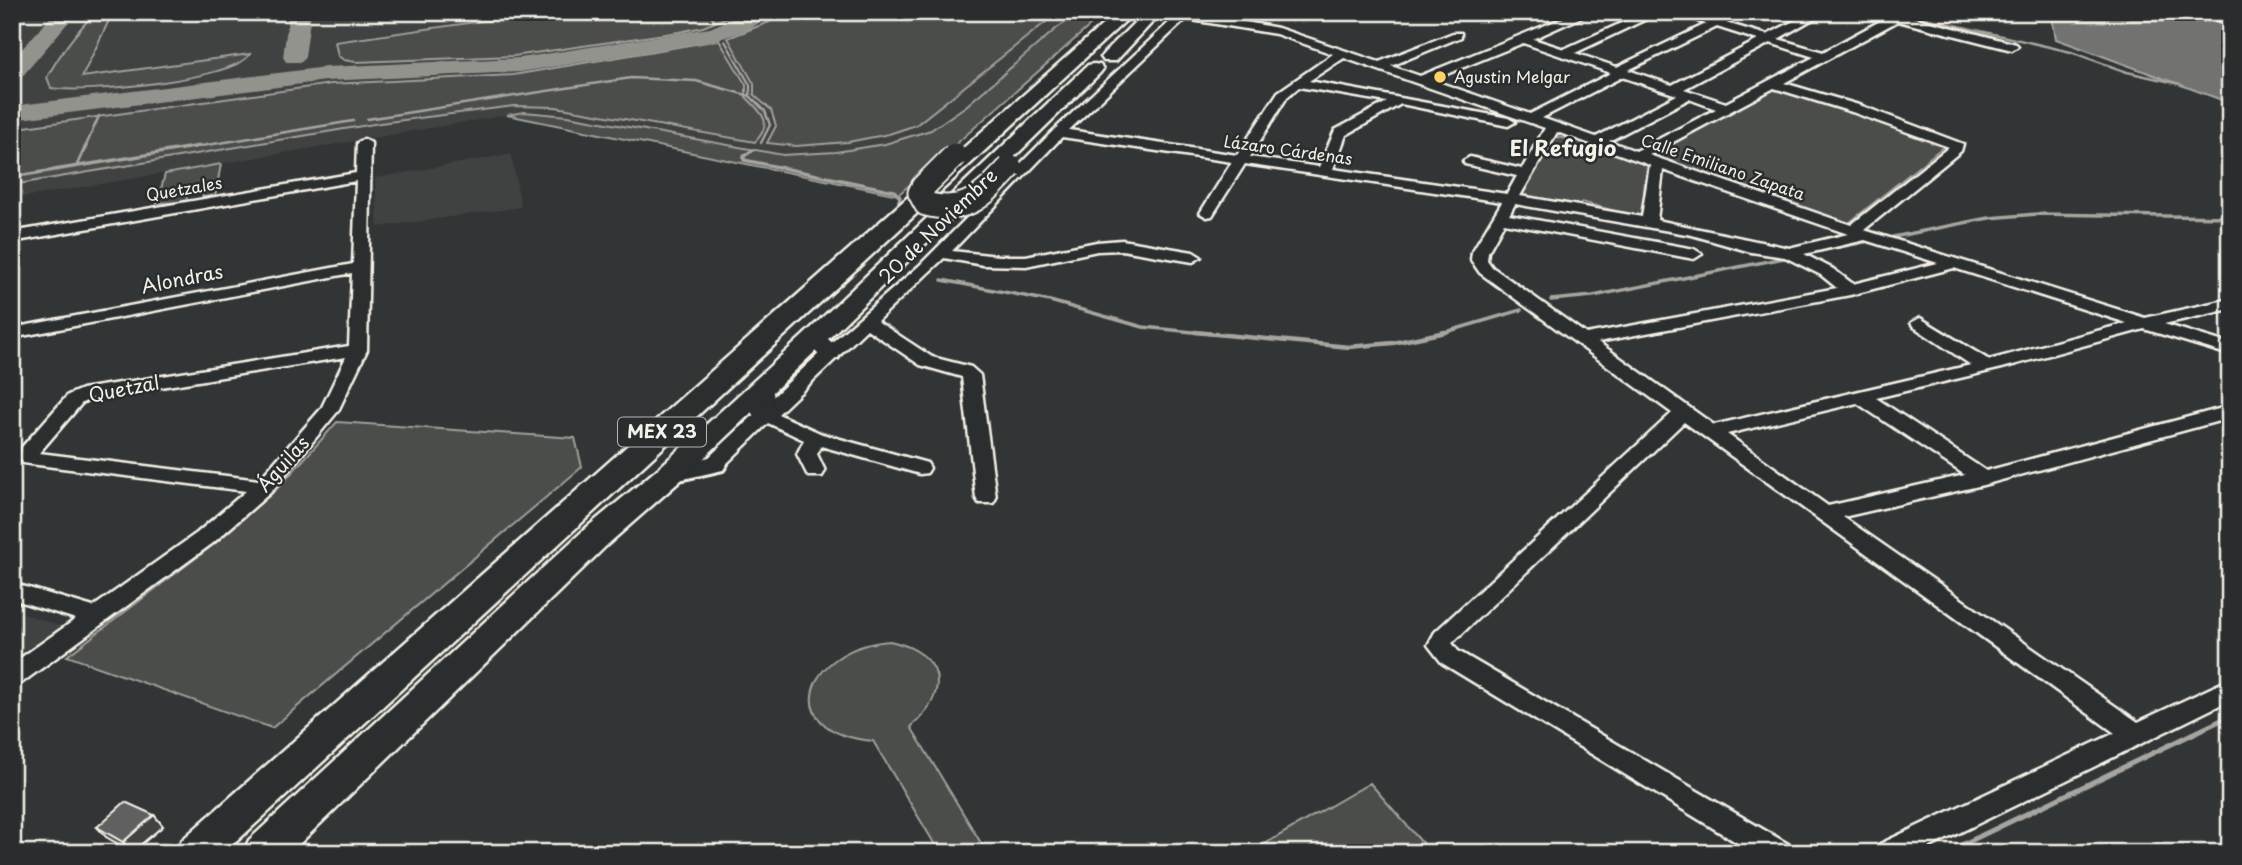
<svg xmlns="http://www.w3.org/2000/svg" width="2242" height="865" viewBox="0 0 2242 865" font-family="'Playpen Sans',sans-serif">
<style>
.built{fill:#404242}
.green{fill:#4b4d4c;stroke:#a09f9a;stroke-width:2}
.water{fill:#727370;stroke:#a6a5a0;stroke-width:2}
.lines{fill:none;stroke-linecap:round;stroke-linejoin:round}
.stream-far3{stroke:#a6a5a0;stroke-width:2.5}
.stream-far2{stroke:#a6a5a0;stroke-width:3.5}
.stream-far1{stroke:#a6a5a0;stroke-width:4.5}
.stream{stroke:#a6a5a0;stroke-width:5}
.taxiway{fill:#93938e;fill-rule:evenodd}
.minor-casing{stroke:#f4f1e8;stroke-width:5}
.major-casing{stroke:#f4f1e8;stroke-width:6}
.highway-casing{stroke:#f4f1e8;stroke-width:5}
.minor{fill:#2a2d2e;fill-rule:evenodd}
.major{fill:#2a2d2e;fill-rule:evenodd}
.highway{fill:#2a2d2e;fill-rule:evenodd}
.highway-bridge-casing{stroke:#f4f1e8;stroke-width:27;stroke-linecap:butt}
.highway-bridge{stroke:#2a2d2e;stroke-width:23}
.wall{fill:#525352;stroke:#f4f1e8;stroke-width:2}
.shaded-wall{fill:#424342;stroke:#f4f1e8;stroke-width:2}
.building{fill:#5f605f;stroke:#f4f1e8;stroke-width:2}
.poi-dot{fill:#ffd166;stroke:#2a2d2e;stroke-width:2.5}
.labels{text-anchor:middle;stroke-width:5;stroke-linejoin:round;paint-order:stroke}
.far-poi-label{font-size:16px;fill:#f4f1e8;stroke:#2a2d2e;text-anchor:start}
.far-street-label{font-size:16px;fill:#f4f1e8;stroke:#2a2d2e}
.shield{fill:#2a2d2e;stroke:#b7b6b0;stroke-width:2}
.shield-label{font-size:18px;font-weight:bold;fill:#f4f1e8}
.street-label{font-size:19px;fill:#f4f1e8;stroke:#2a2d2e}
.far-district-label{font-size:21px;font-weight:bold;fill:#f4f1e8;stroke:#2a2d2e}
</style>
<rect width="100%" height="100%" fill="#323535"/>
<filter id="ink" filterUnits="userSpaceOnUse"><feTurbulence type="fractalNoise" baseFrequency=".0143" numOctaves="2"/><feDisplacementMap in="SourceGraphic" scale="14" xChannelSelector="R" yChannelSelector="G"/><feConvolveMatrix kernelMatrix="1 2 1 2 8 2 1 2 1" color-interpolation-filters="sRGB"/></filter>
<g filter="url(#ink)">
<path class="built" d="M12 12H1105L898 195 507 115 12 199Z
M511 154 521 207 378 227 375 178Z
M12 610 63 627 12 660Z"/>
<path class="green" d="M96 12H113L82 77 250 54C235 80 82 94 51 88L47 77C62 51 75 33 96 12Z
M496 12H740L703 27 679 32 514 56 356 62 344 60 338 56 335 42 497 19Z
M785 12H1068L1047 21 916 125 889 134 848 142 796 146 767 143 776 126 771 110 754 95V84L728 38 769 22Z
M1100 17 898 195 507 115 524 112 568 116 783 155 836 152 885 144 931 130 966 106 1057 28 1072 18Z
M719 40 746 85V97C762 113 774 122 755 142L556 107 514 106 380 123 12 185V130L25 127 331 84 513 75Z
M1774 87 1949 142 1845 226 1645 156Z
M1552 136 1580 141 1647 165 1641 218 1582 202 1575 207 1518 198Z
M221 164 215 197 202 199 203 188 188 190 186 202 157 203 165 174Z
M337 422 575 438 582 467 272 728 67 656 213 545 280 486Z
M890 641C944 653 952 691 911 727L987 853H940L873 741C775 733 805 647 890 641Z
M1370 783 1431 853H1249Z"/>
<path class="water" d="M2051 12H2188L2230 24V103L2056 39Z"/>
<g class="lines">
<path class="stream-far3" d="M710 12 714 21
M1920 17 2071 52 2127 72 2180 84
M725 41 750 85V96L765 111 770 125 761 143
M367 119 631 78 696 81 750 96
M85 148 99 116
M189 148 353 121"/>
<path class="stream-far2" d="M753 150 744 156V160L894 191 900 197 898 205 846 252
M77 166 86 146
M12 177 200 146
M1893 237 1989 218 2037 214 2230 217
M1814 252 1865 242
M942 280 1050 301 1143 327 1213 334
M1551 300 1593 296 1784 258
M1439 334 1521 310"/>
<path class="stream-far1" d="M1195 332 1349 347 1393 343 1445 332"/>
<path class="stream" d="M1945 853 2230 716"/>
<path class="taxiway" d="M55 12H77L20 79 12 81V60Z
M289 12H311L305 57 302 62H286L283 57Z
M748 12H774L750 29 714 41 520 72 326 81 12 120V106L326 67 520 58 710 28Z"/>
<g class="minor-casing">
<path id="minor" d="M1158 12H1192L1278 28 1379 62 1453 33H1461V37L1391 66 1420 76 1578 12H1593L1533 39 1564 49 1646 12H1661L1575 53 1617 67 1706 24 1672 12H1690L1715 20 1731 12H1745L1726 23 1767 35 1811 12H1825L1778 39 1823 52 1897 12H1911L1907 16 2016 44 2018 46 2012 50 1898 21 1784 83 1862 106 1963 144 1961 151 1864 230 2145 318 2230 299V309L2164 324 2230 344V355L2144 329 2002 368 1876 398 1986 471 2230 406V418L1983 485 1843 517 2138 722 2230 679V700L1918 853H1876L1880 844 2115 733 1684 422 1452 643 1458 651 1788 844 1792 853H1754L1442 663 1428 645 1435 632 1672 413 1480 273 1471 260 1472 252 1502 202 1245 164 1212 216 1207 217 1200 213 1232 162 1062 137 952 251 998 256H1026L1097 242 1122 240 1193 252 1201 257 1193 262 1122 250 1097 251 1026 266 983 265 944 258 877 321 932 357 971 367 980 375 996 498 993 503H979L976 498 962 377 920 365 867 329 778 414 822 434 927 463 930 468 927 473 920 474 821 446 817 454 825 471 822 476H808L797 454 804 440 768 423 721 469H707L704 464 707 459 824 349 919 266 1054 130 1175 17ZM1186 19 1276 34 1333 54 1278 92 1237 155 1069 130ZM1717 27 1758 40 1672 85 1628 70ZM1523 43 1611 73 1530 114 1432 80ZM1770 43 1814 57 1726 103 1684 89ZM1344 58 1545 128 1522 169 1470 157 1463 161 1465 164 1517 176 1507 194 1333 169 1346 135 1401 104 1508 126 1515 122 1508 118 1309 81ZM1622 77 1677 95 1596 137 1542 118ZM1299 87 1387 102 1335 130 1319 167 1250 157 1287 97ZM1774 88 1852 112 1949 147 1851 225 1649 155ZM1689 99 1716 109 1636 151 1609 141ZM1557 132 1650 165 1642 217 1520 196ZM1663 170 1848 234 1789 248 1657 220ZM1515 204 1692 235 1751 252 1785 257 1821 275 1837 288 1586 334 1492 267 1487 260 1488 252 1504 223 1694 259 1702 254 1694 249 1509 215ZM1865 240 1938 263 1853 284 1833 269 1804 254ZM1954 268 2127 323 1989 360 1920 318 1911 323 1914 327 1971 365 1714 425 1598 342 1850 295ZM1857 403 1965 475 1828 506 1727 434Z
M364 139 371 143 367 350 338 411 271 492 213 543 20 684 12 686V664L76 619 12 599V583L93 607 197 533 246 491 30 464 23 463 20 458 22 447 68 395 82 389 349 346 352 273 12 338V328L353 264 356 181 12 242V232L356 173 357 143ZM346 357 321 409 259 480 39 453 82 403 93 398Z"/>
</g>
<g class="major-casing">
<path id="major" d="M814 332C825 335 835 344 841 353L838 358H822L803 339 806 334Z
M761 381 769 383C776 392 772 405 777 415L774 420 765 422 756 420C749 410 745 394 753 383Z
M714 456 723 458 727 464 723 470 670 482 661 480 657 474 661 468Z"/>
</g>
<g class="highway-casing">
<path id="highway" d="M1117 12H1135L224 853H176L182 840Z
M1145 12H1162L1116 61H1104L1101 57 1104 53Z
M2200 12 2230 14V24L2202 15Z
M1094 64 1100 65 1103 69 1100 73 823 344 680 481 608 544 290 853H243L249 840 586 528 660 467 805 334 1088 65Z"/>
</g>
<use href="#minor" class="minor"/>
<use href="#major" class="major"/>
<use href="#highway" class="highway"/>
<g class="highway-bridge-casing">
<path id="highway-bridge" d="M955 155 923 187 920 193 926 204C967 215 984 195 1010 167"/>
</g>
<use href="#highway-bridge" class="highway-bridge"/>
</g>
<path class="wall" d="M154 815 163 826 132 852 106 837 97 827Z"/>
<path class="shaded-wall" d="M154 815 163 826 132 852 123 842Z"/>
<path class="building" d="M125 802 154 815 123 842 97 827Z"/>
</g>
<circle class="poi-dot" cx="1440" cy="77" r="7"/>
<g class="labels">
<g class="far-poi-label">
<text x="1454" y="83">Agustin Melgar</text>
</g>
<g class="far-street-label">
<text transform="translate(1288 150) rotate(8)" y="6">Lázaro Cárdenas</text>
<text transform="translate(1723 167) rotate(19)" y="6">Calle Emiliano Zapata</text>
<text transform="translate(184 189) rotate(-10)" y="6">Quetzales</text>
</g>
<rect class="shield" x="618" y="417.5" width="88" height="29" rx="5"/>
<g class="shield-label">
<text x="662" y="438">MEX 23</text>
</g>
<g class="street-label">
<text transform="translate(938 226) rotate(-44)" y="7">20 de Noviembre</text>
<text transform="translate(182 279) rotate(-11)" y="7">Alondras</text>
<text transform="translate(124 389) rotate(-11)" y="7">Quetzal</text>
<text transform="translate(283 464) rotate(-48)" y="7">Águilas</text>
</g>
<g class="far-district-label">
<text x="1563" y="156">El Refugio</text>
</g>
</g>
<rect width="2242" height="865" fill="none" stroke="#2a2d2e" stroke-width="42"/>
<rect x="21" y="21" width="2200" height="823" fill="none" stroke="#f4f1e8" stroke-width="2.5" filter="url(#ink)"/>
</svg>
